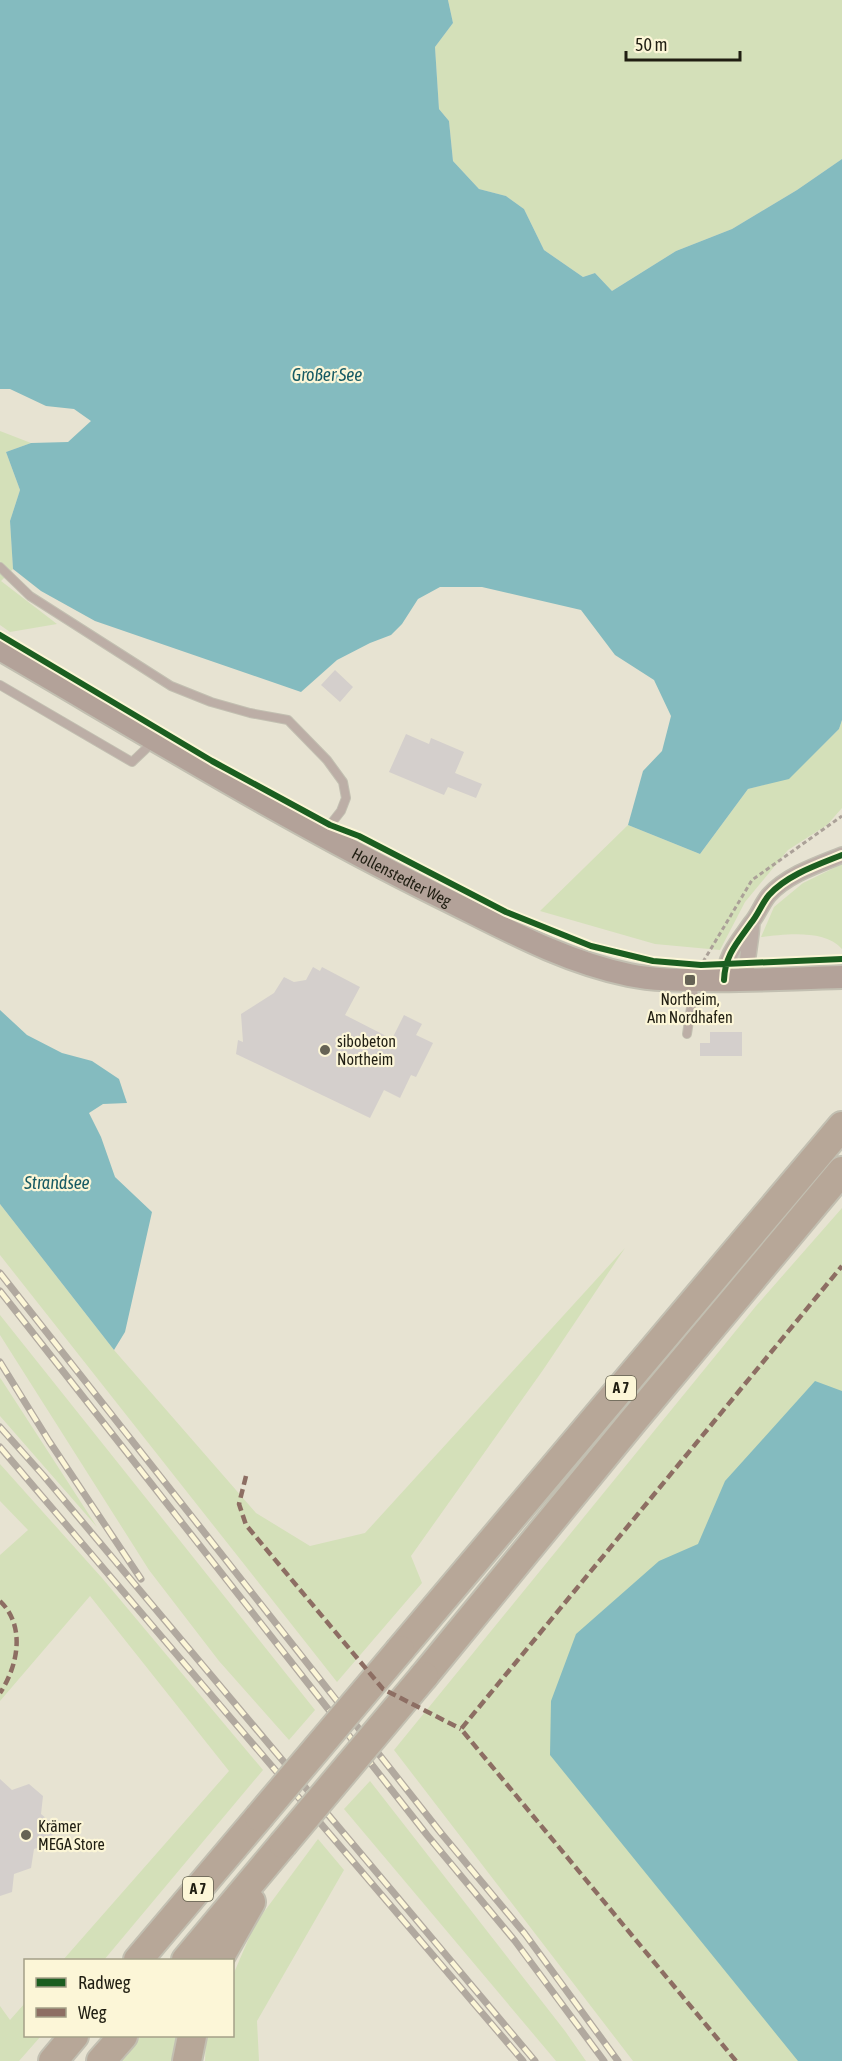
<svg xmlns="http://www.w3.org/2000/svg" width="842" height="2061" viewBox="0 0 842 2061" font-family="'Asap Condensed',sans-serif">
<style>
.green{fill:#d4e0b9}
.water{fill:#84bbbf}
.building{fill:#d4cfcc}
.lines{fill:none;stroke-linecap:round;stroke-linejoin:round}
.lane-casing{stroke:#c2bfb1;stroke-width:10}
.street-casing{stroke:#c2bfb1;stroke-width:18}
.secondary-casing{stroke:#c2bfb1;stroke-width:26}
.highway-casing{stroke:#c2bfb1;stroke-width:32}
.path{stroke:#aba198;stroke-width:3;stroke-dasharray:4.5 3;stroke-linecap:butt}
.lane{stroke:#bcaea6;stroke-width:8}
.street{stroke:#bcaea6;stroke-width:15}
.secondary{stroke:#b3a299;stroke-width:22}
.highway{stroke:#b7a798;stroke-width:28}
.rail-casing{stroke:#b1a99f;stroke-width:7}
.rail{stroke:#fcf6d7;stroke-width:4.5;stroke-dasharray:14;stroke-linecap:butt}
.highway-bridge-casing{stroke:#c2bfb1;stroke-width:32;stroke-linecap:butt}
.highway-bridge{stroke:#b7a798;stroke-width:28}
.quiet{stroke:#8d6e63;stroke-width:4.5;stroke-dasharray:9 4.5;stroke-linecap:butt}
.cycleway-casing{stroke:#fcf6d7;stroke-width:10}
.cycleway{stroke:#1b5e20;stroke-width:6}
.poi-dot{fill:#666355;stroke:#fcf6d7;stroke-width:2}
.labels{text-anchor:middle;stroke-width:4.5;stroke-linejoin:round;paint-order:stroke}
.shield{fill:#fcf6d7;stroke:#625f4d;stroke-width:1.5}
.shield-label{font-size:15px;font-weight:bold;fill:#201e12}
.street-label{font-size:16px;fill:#201e12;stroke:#fcf6d7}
.poi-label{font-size:16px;fill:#201e12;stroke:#fcf6d7;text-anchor:start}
.water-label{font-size:18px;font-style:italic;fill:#165a63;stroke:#fcf6d7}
</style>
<rect width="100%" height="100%" fill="#e7e3d2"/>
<path class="green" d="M448 0H842V159L797 190 732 229 676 251 612 291 595 273 583 277 544 250 524 209 506 196 479 189 453 161 449 121 439 109 435 47 453 23Z
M0 431 31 443 6 452 20 490 10 521 13 569 1 581 57 624 10 632 0 625Z
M842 720V808L827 825 788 850 745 902 720 950 655 944 540 911 628 825 700 854 748 789 789 778 839 729Z
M842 864V949C825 929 785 934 761 937L774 907 803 883Z
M0 1204 114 1350 256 1513 310 1546 365 1533 625 1248 543 1370 411 1556 422 1583 337 1682 0 1255Z
M842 1208V2061H633L394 1750 756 1306Z
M0 1315 315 1710 289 1740 219 1661 149 1570 0 1335Z
M0 1378 1 1379 97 1527 0 1416Z
M0 1464 102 1578 263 1770 104 1960H63L229 1771 90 1596 0 1701V1555L28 1530 0 1501Z
M370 1781 565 2031 586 2061H556L344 1809Z
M318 1839 344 1870 257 2021 259 2061H205L206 2036H232L233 1975 255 1924Z
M25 2003 26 2036H41L19 2061H0V2006L10 2020Z
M141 2036H180L174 2061H120Z"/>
<path class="water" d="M0 0H448L453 23 435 47 439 109 449 121 453 161 479 189 506 196 524 209 544 250 583 277 595 273 612 291 676 251 732 229 797 190 842 159V720L839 729 789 779 748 789 700 854 628 825 643 771 662 751 671 716 654 680 615 655 581 610 482 587H440L418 599 402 624 391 635 370 643 337 660 301 692 95 621 41 591 13 569 10 521 20 490 6 452 31 443 68 442 91 421 74 409 46 406 10 389H0Z
M0 1010 27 1035 62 1053 92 1061 119 1079 127 1103 103 1104 89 1113 101 1137 115 1177 152 1212 125 1332 114 1350 0 1204Z
M815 1381 842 1391V2061H798L550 1755 551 1701 576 1634 659 1561 698 1544 725 1481Z"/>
<path class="building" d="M335 670 353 687 340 702 321 685Z
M406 734 429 744 431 738 464 752 455 773 482 784 476 798 448 787 444 795 389 772Z
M313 967 320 971 322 967 360 987 345 1015 392 1039 404 1015 422 1024 416 1035 433 1043 416 1077 411 1075 400 1098 384 1090 370 1118 236 1054 238 1040 243 1042 241 1014 274 993 284 977 294 982 306 980Z
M710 1032H742V1056H700V1043H710Z
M0 1779 12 1790 29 1784 43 1796 41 1814 54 1825 51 1844 34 1849 31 1868 14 1874 12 1892 0 1896Z"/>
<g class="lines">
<g class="lane-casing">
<path id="lane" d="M0 567 30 596 171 686 211 702 250 713 288 720 327 760 343 782 346 798 341 811 330 825 320 831
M0 685 132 762 152 743
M687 1034 695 981"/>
</g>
<g class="street-casing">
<path id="street" d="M724 980C725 955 737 943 751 923 758 915 762 903 769 895 787 875 817 865 842 855
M746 980C746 960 751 942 752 922"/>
</g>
<g class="secondary-casing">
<g id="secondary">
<path id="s1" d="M0 649C146 734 289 822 441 897 502 927 561 961 629 975 653 980 678 980 703 980 749 981 796 978 842 977"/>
</g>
</g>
<g class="highway-casing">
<path id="highway" d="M400 1650 842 1126
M424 1676 633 1421 842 1171
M138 1960 259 1817
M186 1960 283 1844
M218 1960 251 1902
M53 2061 74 2036
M101 2061 123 2036
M187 2061 192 2036"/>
</g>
<path class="path" d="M703 962 752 880 842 816"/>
<use href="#lane" class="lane"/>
<use href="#street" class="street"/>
<use href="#secondary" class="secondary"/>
<use href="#highway" class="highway"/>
<g class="rail-casing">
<path id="rail" d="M0 1273 441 1833 525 1934 618 2061
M0 1291 427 1835 515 1941 604 2061
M0 1362 49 1441 141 1579
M0 1427 43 1475 535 2061
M0 1447 523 2061"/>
</g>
<use href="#rail" class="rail"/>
<g class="highway-bridge-casing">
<path id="highway-bridge" d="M259 1817 400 1650
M283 1844 424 1676"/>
</g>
<use href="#highway-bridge" class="highway-bridge"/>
<path class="quiet" d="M246 1476 239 1504 246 1525 383 1689 461 1729
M0 1601C26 1626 18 1666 0 1693
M736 2061 461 1729 842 1266"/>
<g class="cycleway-casing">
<path id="cycleway" d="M0 635 212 761 330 825 359 836 506 912 591 946 653 961 701 965 842 959
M724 980C725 955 737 943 751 923 758 915 762 903 769 895 787 875 817 865 842 855"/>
</g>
<use href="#cycleway" class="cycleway"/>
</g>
<g class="poi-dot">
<rect x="684" y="974" width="12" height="12" rx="3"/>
<circle cx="325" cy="1050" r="6"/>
<circle cx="26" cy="1835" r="6"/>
</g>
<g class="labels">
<g class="shield">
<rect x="606" y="1376" width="30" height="24" rx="4.5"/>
<rect x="183" y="1877" width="30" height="24" rx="4.5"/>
</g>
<g class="shield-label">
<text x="621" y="1393">A 7</text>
<text x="198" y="1894">A 7</text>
</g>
<g class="street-label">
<text dy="6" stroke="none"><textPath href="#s1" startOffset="462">Hollenstedter Weg</textPath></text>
</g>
<g class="poi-label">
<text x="690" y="1005" text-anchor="middle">Northeim,<tspan x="690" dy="18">Am Nordhafen</tspan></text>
<text x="337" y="1047">sibobeton<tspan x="337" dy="18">Northeim</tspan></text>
<text x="38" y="1832">Krämer<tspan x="38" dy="18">MEGA Store</tspan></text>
</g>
<g class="water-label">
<text x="327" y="381">Großer See</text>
<text x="57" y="1189">Strandsee</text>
</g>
</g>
<rect x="24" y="1959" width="210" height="78" fill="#fcf6d7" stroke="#a4a088" stroke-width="1.5"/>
<rect x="36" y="1978" width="30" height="9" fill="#1b5e20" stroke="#a4a088" stroke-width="1.5"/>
<text x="78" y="1989" font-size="18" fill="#201e12">Radweg</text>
<rect x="36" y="2008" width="30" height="9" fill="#8d6e63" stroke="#a4a088" stroke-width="1.5"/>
<text x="78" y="2019" font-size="18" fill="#201e12">Weg</text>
<path d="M626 51v9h114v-9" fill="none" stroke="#201e12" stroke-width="3"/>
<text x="635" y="51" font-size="18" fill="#201e12" stroke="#fcf6d7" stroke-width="4.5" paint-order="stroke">50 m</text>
</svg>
